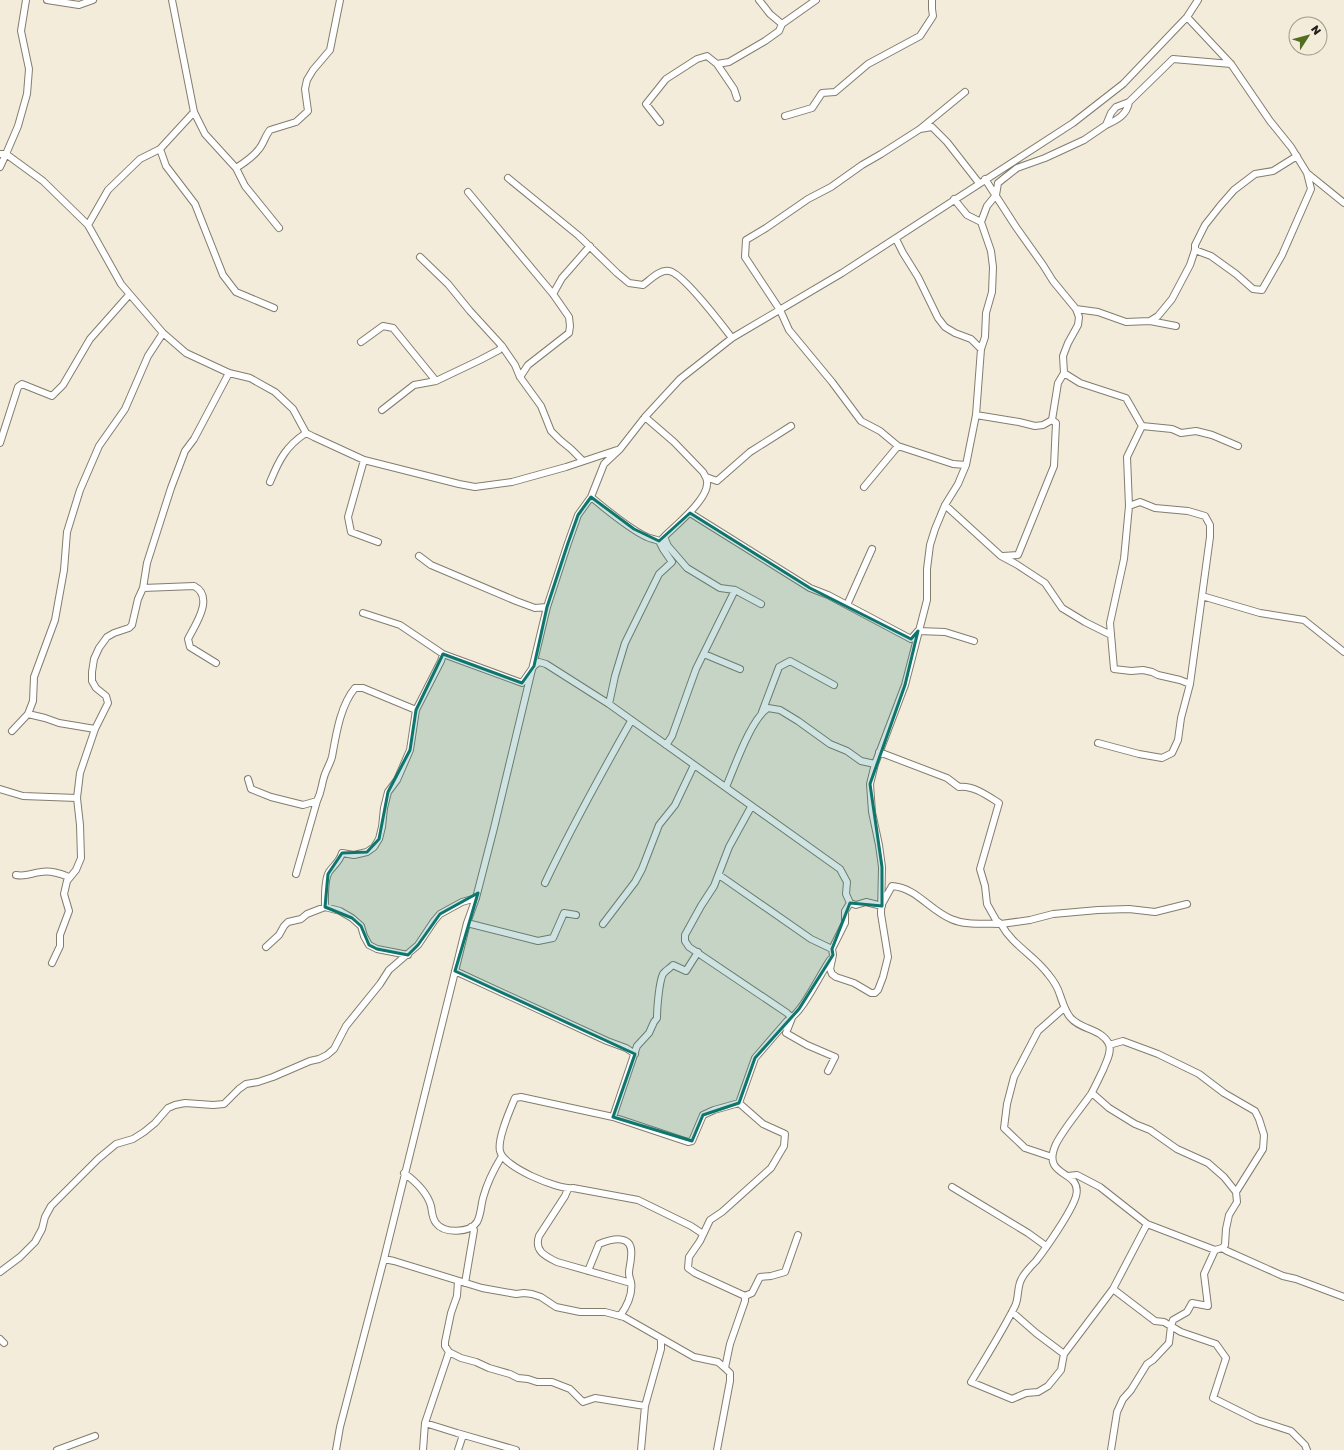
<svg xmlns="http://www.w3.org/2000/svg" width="1344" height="1450" viewBox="0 0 1344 1450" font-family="'Golos Text',sans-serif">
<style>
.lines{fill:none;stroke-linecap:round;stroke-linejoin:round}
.street-casing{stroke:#837d6e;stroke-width:8}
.street{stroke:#fff;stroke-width:6}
.marked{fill:#0f766e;fill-opacity:0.2;stroke:#0f766e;stroke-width:3;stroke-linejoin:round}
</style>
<rect width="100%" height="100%" fill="#f3ecdb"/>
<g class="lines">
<g class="street-casing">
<path id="street" d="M26 0 21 31 29 69 27 94 18 126 6 154 43 181 88 225 121 284 163 333 186 353 229 373 250 378 275 392 293 409 306 433 314 437 364 460 459 484 475 487 512 482 566 467 617 450
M47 0 79 5 93 0
M172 0 194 112 205 134 236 168 245 186 279 228
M759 0 770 14 782 24
M1187 17 1231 64 1270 121 1291 147 1307 173 1344 203
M717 64 734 89 737 98
M785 116 812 108 822 93 835 92 868 64 920 36 933 16 932 9V0
M660 122 646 104 666 79 697 59 707 56 717 64 729 62 765 41 779 31 782 24 816 0
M1106 125C1117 120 1127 115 1129 102
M920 129 965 92
M160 149 166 166 195 204 223 275 236 292 274 308
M0 154H6L0 167
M236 168C244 163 253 157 259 149 264 143 265 136 270 130L296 122 308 111 305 89 307 80 313 70 330 50 340 0
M508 178 579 236 617 273 629 283 643 285C650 280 660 269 669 271 683 273 722 325 732 338
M468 192 553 294 569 317 570 326 569 333 528 365 520 377
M954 199 967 215 981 222
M88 225 108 190 140 159 160 149 194 112
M896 239 903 253 918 277 938 318 945 327 955 333 971 339 981 349
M1195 250 1211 256 1236 274 1253 289 1262 290 1282 255 1311 189 1307 173
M420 257 448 284 470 311 502 346 515 365 520 377 541 406 551 431 560 440 571 449 583 461
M553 294 562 278 590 246
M1076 309 1098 312 1126 322 1150 321 1158 316 1172 299 1190 265 1195 250V245L1205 225 1220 206 1234 190 1255 174 1273 171 1297 156
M1150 321 1176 326
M361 342 383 326 393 328 436 381
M1064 373 1080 383 1126 398 1142 426
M382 410 414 385 436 381 480 360 499 350 502 346
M976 415 1019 422 1035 426 1043 425 1052 420 1058 383 1064 373 1063 356 1068 343 1078 325 1079 317 1076 309 1053 281 1043 265 1016 227 985 179
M645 417 674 442 703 472C705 476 708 479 707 484 707 500 675 526 664 537
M1142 426 1127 457 1129 506 1124 559 1110 623 1114 669 1131 671 1143 670 1152 672 1158 675 1180 680 1190 684
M1142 426 1172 429 1181 433 1196 431 1212 435 1238 446
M0 443 18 387 22 384 52 396 63 385 90 339 129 295
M364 460 348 517 351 532 378 542
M966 465 953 464 898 446 880 431 861 421 832 382 789 330 780 310 745 257 746 240 766 228 808 199 831 187 862 165 881 154 920 129 932 127 947 142 979 183
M706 477 717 481 750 452 791 426
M270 482C279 460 286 446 306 433
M864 487 898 446
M591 497C607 510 629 529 647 537 651 539 655 539 659 541
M945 505 1001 556 1016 564 1045 583 1062 608 1085 622 1111 635
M690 513 810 588 828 595 911 639 918 631 945 632 974 641
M661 540 664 537 668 546 687 568 720 588 735 590 761 604
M419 556 431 565 516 601 535 608 547 607
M1003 556 1018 555 1054 466 1056 423 1052 420
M143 588 194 586C215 597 195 625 188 639L190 647 216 663
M1202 596 1260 613 1304 620 1344 652
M847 605 872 549
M363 613 400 625 443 654 522 683 534 666 539 662 546 664 609 704 840 869 847 882 846 894 850 903 856 905 866 902 882 906
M704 654 740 669
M609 704 615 676 625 643 659 574 672 562 663 549 659 541
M762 712 779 667 790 661 834 685
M28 714 45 718 59 723 95 729
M12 731 28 714 33 701 34 677 55 620 64 570 67 532 80 490 99 446 125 409 148 356 163 333
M1098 743 1139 754 1162 758 1172 753 1178 740 1181 718 1190 684 1210 537V525L1205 516 1188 511 1155 508 1140 502 1129 506
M666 745 672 736 696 669 735 590
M879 752 947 778 959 787C973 785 988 796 999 803L980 869 985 886 987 904 996 920 1001 924 1030 920 1053 914 1098 910 1129 909 1155 912 1187 904
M248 779 251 789 271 797 303 805 317 801C322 790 321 787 324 777 326 770 330 764 332 757 336 735 340 706 355 688H363L416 710
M726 787C735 766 751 719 768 708L780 710 798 721 830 744 847 751 861 761 875 764
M0 789 23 796 77 798
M751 807 729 847 714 886 701 906 685 935V941L689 947 787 1013 792 1018 786 1033 807 1045 835 1057 828 1071
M296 874 317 801
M16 875C27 877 31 873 41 872 51 870 61 874 69 877
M719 875 811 939 832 949
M545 883C571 828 601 774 631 721
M850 903 845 911V923L832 949 833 955 830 969 832 974 836 977 854 983 871 993H875L878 990 883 977 888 957 881 914 882 867 879 845 872 812 870 784 875 764 905 685 927 600V569L930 545 935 529 945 505 958 484 966 465 976 415 981 349 985 337 986 313 992 292 993 267 991 251 981 222 987 206 996 195 998 183 1017 168 1045 158 1084 140 1106 125 1111 113 1116 107 1129 102 1173 59 1231 64
M882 904 892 886C917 888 929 910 951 919 967 926 985 923 1001 924 1013 946 1033 954 1048 974 1053 980 1058 988 1060 995 1063 1003 1065 1011 1070 1017 1080 1030 1101 1028 1109 1044 1112 1052 1106 1062 1103 1070 1099 1078 1095 1087 1091 1094 1080 1110 1064 1128 1056 1144 1040 1179 1083 1169 1076 1196 1072 1211 1046 1248 1036 1261 1031 1266 1024 1273 1021 1280 1017 1288 1019 1298 1015 1306 1002 1332 986 1357 971 1382L1012 1399 1026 1393 1038 1392 1048 1386 1061 1370 1064 1354 1113 1289
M325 907C325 898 324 880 329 872 334 865 340 861 342 853L354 855 367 852 374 847 379 839 382 827 384 808 388 792 397 780 410 750 416 710 441 661 443 654
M467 923 538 941 553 938 564 913 576 915
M603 924 635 882 642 869 659 825 675 805 694 765
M266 947 279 935 284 926 288 922 301 919 307 914 325 907 340 911 352 918 361 926 364 936 369 945 377 949 408 955
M52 963 60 946V935L69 911 64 894 67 881 76 870 81 858 80 825 77 798 80 773 95 729 108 703 106 696 96 688 92 681V672L94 659 99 648 107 637 114 633 129 628 132 625 138 599 143 588 147 563 171 488 185 451 194 439 229 373
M455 971 607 1041 626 1048 635 1054
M1109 1045 1123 1041 1158 1054 1199 1074 1224 1093 1255 1111 1259 1119 1264 1135 1263 1149 1236 1192
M1092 1093 1109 1108 1135 1124 1150 1130 1177 1149 1208 1163 1224 1177 1236 1192 1237 1202 1229 1215 1226 1229 1225 1245 1222 1248 1227 1251 1283 1276 1296 1279 1344 1297
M739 1103 755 1058 787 1021C803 1012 819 976 830 960
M613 1117 637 1046 649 1033 654 1022 657 1018C657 1009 659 982 663 974 665 971 670 968 673 965L686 971 698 952
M1052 1157 1025 1148 1004 1128 1007 1104 1014 1077 1038 1031 1064 1008
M404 1173C415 1181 427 1192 431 1206 432 1211 432 1218 436 1223 444 1234 470 1233 477 1222 481 1215 481 1205 483 1198 487 1183 494 1169 502 1156
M1068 1176 1077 1175 1100 1187 1147 1224 1215 1250
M952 1187 1028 1233 1046 1246
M568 1189 565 1196 539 1236C534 1251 545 1256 557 1262L631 1283
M1147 1224 1113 1289 1155 1321 1164 1322 1181 1332 1216 1344 1226 1358 1213 1398 1257 1420 1291 1431 1305 1445 1307 1450
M703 1234 691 1226 638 1200 573 1188C558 1190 503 1167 500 1151 497 1139 510 1110 515 1098L521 1097 613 1117 688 1142 692 1141 703 1115 714 1110 739 1103
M384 1259 394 1261 482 1288 516 1294 524 1293 532 1294 541 1297 556 1307 580 1312H605L624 1317 694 1357 718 1362 725 1368 730 1373V1381L717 1450
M588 1271 599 1244C614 1238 634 1234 631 1257 631 1262 629 1268 629 1273 629 1276 630 1279 631 1282 633 1294 627 1306 620 1316
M0 1272 20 1257 35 1242 42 1229 45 1217 51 1206 98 1159 116 1144 133 1139 144 1132 155 1123 168 1108 175 1105 185 1103 213 1105 224 1104 239 1089 246 1084 258 1082 273 1077 310 1061 319 1059 327 1055 334 1049 346 1026 380 984 389 970 418 945 434 921 440 914 462 902 476 898
M458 1281 457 1296 451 1313 445 1342V1346L449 1352 461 1358 476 1362 489 1368 510 1374 518 1378 528 1379 537 1382H552L570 1389 583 1402 595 1398 645 1406
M465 1283 474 1230 471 1227
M745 1296 752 1293 760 1277 771 1276 785 1272 798 1235
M1012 1312 1036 1333 1064 1354
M0 1339 4 1343
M725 1368 730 1344 745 1301V1296L695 1273 688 1268 689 1257 700 1241 710 1220 722 1212 771 1168 784 1146 785 1134 763 1124 739 1103
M425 1423 457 1433 516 1450
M57 1450 95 1436
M336 1450 340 1427 384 1259 467 923 476 898 494 828 547 607 568 543 578 515 591 497 604 464 620 449 645 417 680 379 732 338 842 273 1073 123 1123 84 1187 17 1198 0
M423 1450 425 1423 449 1352
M458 1450 463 1435
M641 1450 645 1406 661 1349V1339
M1111 1450 1117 1412 1123 1399 1131 1390 1147 1364 1153 1360 1169 1343 1171 1326 1173 1320 1187 1312 1192 1303 1208 1306 1204 1274 1215 1250 1222 1248"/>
</g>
<use href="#street" class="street"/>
</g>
<path class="marked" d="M591 497 634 529 659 541 690 513 810 588 911 639 918 631 905 685 870 784 882 867V906L850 903 832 949 833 955 799 1009 755 1058 739 1103 703 1115 692 1141 613 1117 635 1054 455 971 478 893 440 914 418 945 408 955 377 949 369 945 361 926 352 918 325 907 328 874 342 853 367 852 379 839 388 792 410 750 416 710 443 654 522 683 534 666 547 607 568 543 578 515Z"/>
<g transform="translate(1308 36) rotate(54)"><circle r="19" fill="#f3ecdb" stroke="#a09a8e"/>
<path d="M0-3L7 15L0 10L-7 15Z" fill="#526d20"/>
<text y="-6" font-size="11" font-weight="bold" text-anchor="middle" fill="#23201a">N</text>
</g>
</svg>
